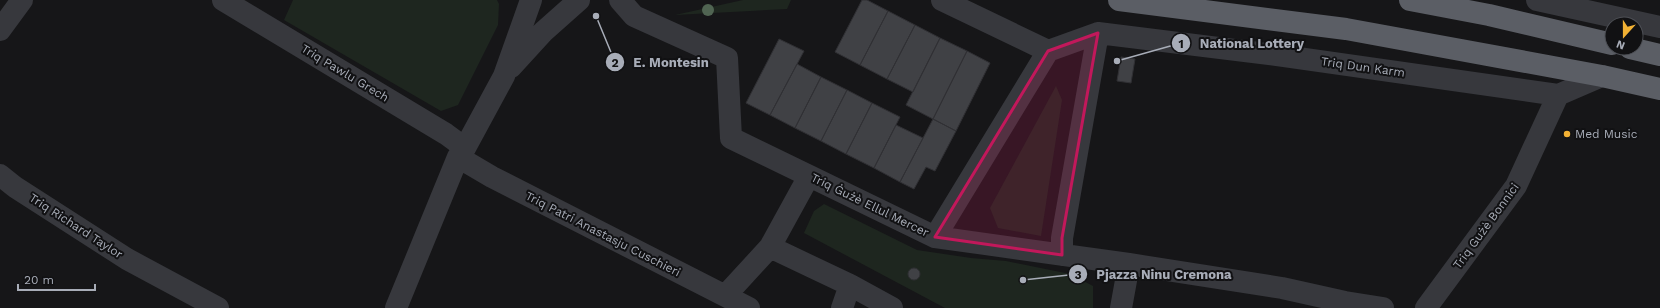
<svg xmlns="http://www.w3.org/2000/svg" width="1660" height="308" viewBox="0 0 1660 308" font-family="'Work Sans',sans-serif">
<style>
.green{fill:#1e261f}
.building{fill:#404145;stroke:#303034}
.lines{fill:none;stroke-linecap:round;stroke-linejoin:round}
.minor{stroke:#37383d;stroke-width:22}
.trunk{stroke:#5b5e65;stroke-width:22}
.tree{fill:#506452}
.marked{fill:#c2185b;fill-opacity:0.2;stroke:#c2185b;stroke-width:3;stroke-linejoin:round}
.poi-dot{fill:#f2b134;stroke:#111113;stroke-width:1.5}
.labels{text-anchor:middle;stroke-width:4;stroke-linejoin:round;paint-order:stroke}
.street-label{font-size:12px;fill:#a8adb8;stroke:#111113}
.poi-label{font-size:12px;fill:#a8adb8;stroke:#111113;text-anchor:start}
.leader{fill:none;stroke:#a8adb8;stroke-width:1.5}
.callout-dot{fill:#a8adb8;stroke:#111113;stroke-width:1.5}
.mark-label{font-size:12px;text-anchor:middle;font-weight:bold;fill:#111}
.callout-label{font-size:13px;text-anchor:middle;font-weight:bold;fill:#a8adb8;stroke:#111113;stroke-width:4;stroke-linejoin:round;paint-order:stroke}
</style>
<rect width="100%" height="100%" fill="#161618"/>
<path class="green" d="M293 0H497L499 4 498 25 458 105 441 111 284 20Z
M743 0H791L787 9 675 15Z
M1056 86 1062 100 1041 236 998 228 990 208Z
M824 204 917 250 971 258 1006 261 1070 274 1093 286V308H945L804 233 814 211Z"/>
<path class="building" d="M862 0H867L888 11 860 65 835 52Z
M888 11 915 25 887 79 860 65Z
M915 25 940 38 913 92 887 79Z
M940 38 967 51 933 119 906 105Z
M779 39 804 51 770 115 746 103Z
M967 51 990 63 956 131 933 119Z
M1121 57 1135 59 1131 83 1117 81Z
M797 64 821 77 795 128 770 115Z
M821 77 847 90 821 141 795 128Z
M847 90 872 103 846 154 821 141Z
M872 103 900 117 874 168 846 154Z
M933 119 956 131 935 171 926 167 914 189 900 182Z
M896 125 923 138 900 182 874 168Z
M908 274a6 6 0 1 1 12 0a6 6 0 1 1-12 0Z"/>
<g class="lines">
<path class="minor" d="M223 0 446 134 465 148
M620 0 634 16 727 58 731 138 935 237 1129 264 1282 288 1345 302 1383 308
M942 0 1048 51 1098 33 1284 56 1558 95 1602 76
M1537 0 1660 27
M0 30 22 0
M511 67 543 32 579 0
M458 157 492 177 749 308
M0 175 15 187 127 259 218 308
M935 237 1048 51
M770 247 850 285 892 308
M1062 255V238L1098 33
M725 296 770 247 809 176
M396 308 458 157 465 148 504 76 531 0
M842 308 850 285
M1121 308 1129 264
M1426 308 1516 186 1558 95"/>
<path class="trunk" d="M1119 0 1346 29 1602 76 1660 89
M1410 0 1489 15 1612 44
M1630 48 1660 55"/>
</g>
<circle class="tree" cx="708" cy="10" r="6"/>
<path class="marked" d="M1098 33 1062 238V255L935 237 1048 51Z"/>
<circle class="poi-dot" cx="1567" cy="134" r="4"/>
<g class="labels">
<g class="street-label">
<text transform="translate(1363 67) rotate(8)" y="4">Triq Dun Karm</text>
<text transform="translate(345 73) rotate(31)" y="4">Triq Pawlu Grech</text>
<text transform="translate(870 205) rotate(26)" y="4">Triq Ġużè Ellul Mercer</text>
<text transform="translate(76 226) rotate(33)" y="4">Triq Richard Taylor</text>
<text transform="translate(1486 226) rotate(-54)" y="4">Triq Gużè Bonnici</text>
<text transform="translate(603 234) rotate(27)" y="4">Triq Patri Anastasju Cuschieri</text>
</g>
<g class="poi-label">
<text x="1575" y="138">Med Music</text>
</g>
</g>
<path class="leader" d="M1117 61L1181 43M596 16L615 62M1023 280L1078 274"/>
<g class="callout-dot">
<circle cx="1117" cy="61" r="4"/>
<circle cx="596" cy="16" r="4"/>
<circle cx="1023" cy="280" r="4"/>
<circle cx="1181" cy="43" r="10"/>
<circle cx="615" cy="62" r="10"/>
<circle cx="1078" cy="274" r="10"/>
</g>
<g class="mark-label">
<text x="1181" y="48">1</text>
<text x="615" y="67">2</text>
<text x="1078" y="279">3</text>
</g>
<g class="callout-label">
<text x="1252" y="48">National Lottery</text>
<text x="671" y="67">E. Montesin</text>
<text x="1164" y="279">Pjazza Ninu Cremona</text>
</g>
<g transform="translate(1624 36) rotate(201)"><circle r="19" fill="#111113" stroke="#4d4f55"/>
<path d="M0-3L7 15L0 10L-7 15Z" fill="#f2b134"/>
<text y="-6" font-size="11" font-weight="bold" text-anchor="middle" fill="#a8adb8">N</text>
</g>
<path d="M18 284v6h77v-6" fill="none" stroke="#a8adb8" stroke-width="2"/>
<text x="24" y="284" font-size="12" fill="#a8adb8" stroke="#111113" stroke-width="3" paint-order="stroke">20 m</text>
</svg>
